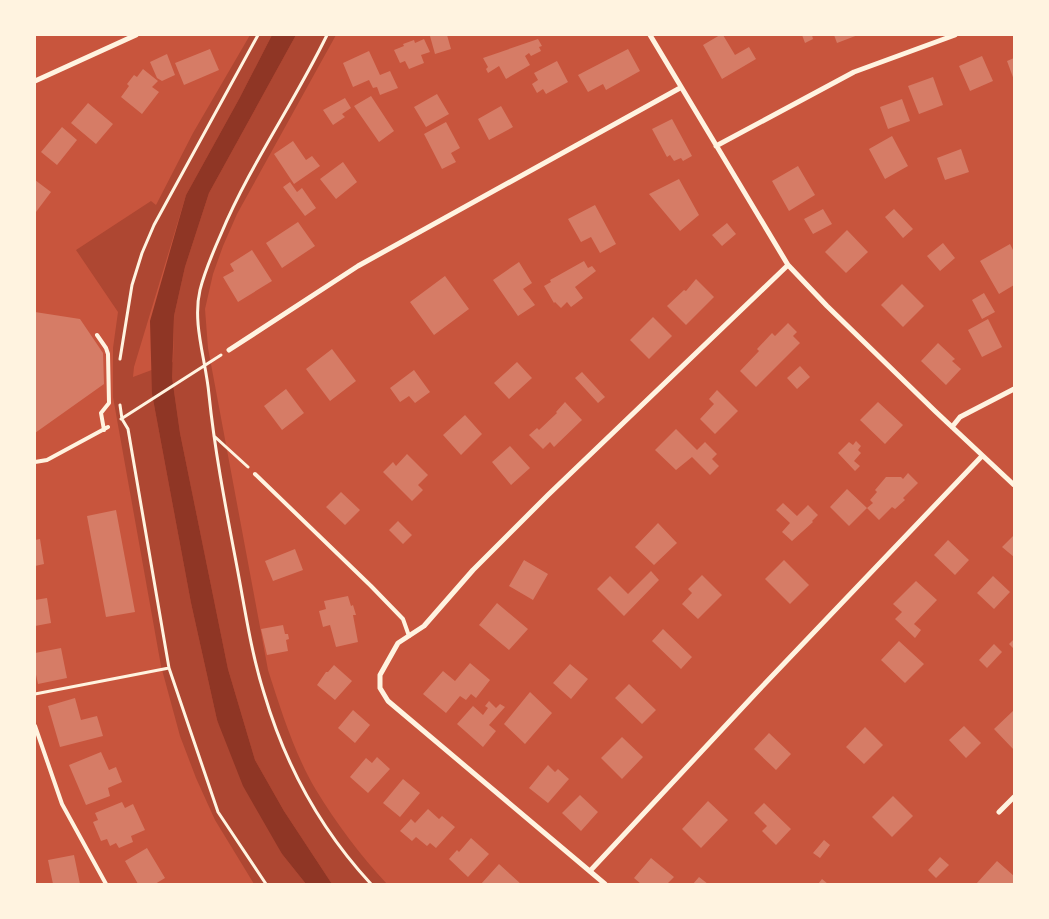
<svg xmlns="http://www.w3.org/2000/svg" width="1049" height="919" viewBox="0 0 1049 919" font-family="'Source Sans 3',sans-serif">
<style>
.green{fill:#ae4732}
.water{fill:#8f3625}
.building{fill:#d67c66}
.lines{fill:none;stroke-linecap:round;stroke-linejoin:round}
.path{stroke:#fff3e0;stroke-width:3}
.service{stroke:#fff3e0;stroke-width:4}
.minor{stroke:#fff3e0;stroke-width:5}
</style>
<rect width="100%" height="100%" fill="#c8553d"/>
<path class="green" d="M250 35H272L239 99 186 195 134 367 133 377 173 362 174 316 185 267 209 193 296 35H336L237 214 223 246 213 274 205 309 208 348 268 670C281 710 294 753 316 790 336 823 360 855 387 884H332L284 811 255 760 228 669 180 433 172 377 152 394 191 603 217 720 282 854 306 884H254L215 820 196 778 180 736 161 666 113 397V348L118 312 76 250 151 201 156 205 193 133Z"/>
<path class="water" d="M272 35H296L209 193 185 267 174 316 172 377 180 433 228 669 255 760 284 811 332 884H306L282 854 243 786 217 720 191 603 152 394 150 321 186 195 239 99Z"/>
<path class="building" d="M432 35H447L451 49 435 54 430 36Z
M720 35H723L735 55 749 47 756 59 722 79 703 45Z
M802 35H812L813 39 805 43Z
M834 35H858L837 43Z
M424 39 430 52 421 55 424 63 409 69 405 61 400 63 394 50 404 46 403 44 414 40 415 43Z
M538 39 542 46 539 47 541 51 531 56 529 53 525 56 530 65 506 79 499 66 488 73 486 69 488 67 483 58Z
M210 49 219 70 184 85 175 63Z
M628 49 640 71 606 90 603 84 588 92 578 75Z
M369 51 380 75 390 71 398 88 380 95 377 87 373 88 369 80 353 87 343 63Z
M167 54 175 75 162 81 157 78 150 62Z
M982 56 993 81 970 91 959 66Z
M1014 58V80L1007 61Z
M557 61 568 82 546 94 543 89 537 93 532 84 538 80 534 73Z
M143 69 158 81 152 87 159 92 142 114 121 97 129 86 127 84 134 75 137 77Z
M933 77 943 105 919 114 908 86Z
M437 94 449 114 426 127 414 107Z
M371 96 394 131 379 142 354 106Z
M345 98 351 108 342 114 345 117 333 125 323 110Z
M902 99 910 121 888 129 880 107Z
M88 103 113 124 96 144 71 123Z
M501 106 513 127 489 140 478 119Z
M672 119 692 156 683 161 681 158 674 161 670 155 667 157 652 129Z
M446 122 460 148 451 153 456 162 442 169 424 134Z
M62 127 77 140 57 165 41 152Z
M892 136 908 166 885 179 869 149Z
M293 141 306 160 312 156 320 166 294 184 274 154Z
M961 149 969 172 945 180 937 158Z
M343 162 357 182 336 199 320 179Z
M798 166 815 195 789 211 772 181Z
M679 179 699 215 680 231 649 194Z
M35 180 51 192 36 212 35 211Z
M290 182 297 192 302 188 316 208 305 216 283 187Z
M595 205 616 244 600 253 591 237 581 242 568 219Z
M823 209 832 224 813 234 804 219Z
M894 209 913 229 903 238 885 217Z
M298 222 315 246 282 268 266 243Z
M727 223 736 234 722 246 712 235Z
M847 230 868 252 846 273 825 252Z
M943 243 955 258 940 271 927 256Z
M1010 244 1014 252V285L999 294 980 261Z
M252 250 272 281 238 302 223 277 234 271 230 264Z
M584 261 588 268 592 266 596 271 575 287 583 298 571 307 567 302 561 308 555 302 554 303 544 286 551 282 550 280Z
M519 262 532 283 523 289 535 305 518 316 493 280Z
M445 276 469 309 434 335 410 302Z
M696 279 714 297 686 325 667 306 684 290 686 291Z
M902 284 924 306 903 327 881 305Z
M984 293 995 312 982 319 972 300Z
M35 312 80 319 103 353 104 384 35 433Z
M653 317 672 336 649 359 630 340Z
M988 319 1002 347 982 357 968 330Z
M788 323 797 332 793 336 800 343 756 387 740 371 759 351 757 349 772 333 775 336Z
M938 343 955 359 952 361 961 369 946 385 921 361Z
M332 349 356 381 330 401 306 369Z
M517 362 532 378 509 399 494 383Z
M800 366 810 377 797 389 787 378Z
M414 370 430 392 415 403 409 396 400 402 390 388Z
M582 372 605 397 598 403 575 378Z
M286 389 304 413 282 430 264 406Z
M717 390 738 411 715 434 700 419 714 404 709 399Z
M565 402 582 420 554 447 550 442 543 449 529 435 537 428 539 430 557 413 556 412Z
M878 402 903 425 885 444 860 420Z
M465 415 482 434 461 455 443 435Z
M676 429 697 450 705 442 717 454 712 459 719 466 710 475 692 457 676 470 655 450Z
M856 441 861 446 858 450 861 453 854 461 860 466 855 471 838 453 849 442 853 445Z
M510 446 530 468 511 485 492 462Z
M407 454 428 475 418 485 423 490 412 501 383 472 393 462 396 466Z
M908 473 918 483 903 498 905 500 895 509 892 507 879 520 867 508 873 503 870 500 877 492 875 490 886 477H901L903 479Z
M847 489 867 508 849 526 830 507Z
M341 492 360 510 345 525 326 507Z
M783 503 797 516 808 505 818 515 812 521 813 522 792 541 782 532 790 523 776 510Z
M116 510 135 612 106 617 87 516Z
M398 521 412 535 403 544 389 530Z
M658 523 677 543 654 565 635 547Z
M1014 535V557L1002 547Z
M40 539 44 564 35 566V540Z
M948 540 969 560 955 575 934 555Z
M295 549 303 570 273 581 265 561Z
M524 560 548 574 533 600 509 586Z
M784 560 809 585 790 604 765 579Z
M651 571 659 580 624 616 597 589 610 576 628 594Z
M702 575 722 595 698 619 682 604 692 593 688 589Z
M993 576 1010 592 994 609 977 593Z
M916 581 937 600 914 624 921 630 915 638 895 619 902 612 893 604Z
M348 596 351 606 353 605 356 615H353L358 642 336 647 330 625 323 627 319 611 326 609 324 601Z
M47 598 51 623 35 626V600Z
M497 603 528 629 509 650 479 625Z
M283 625 285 634H288L289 639 286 640 288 651 267 655 261 629Z
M663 629 692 657 681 669 652 641Z
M1014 639V649L1009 644Z
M899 641 924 664 905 683 881 660Z
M994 644 1002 652 987 668 979 660Z
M61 648 67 678 38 684 35 670V653Z
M470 663 490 680 476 698 471 694 466 700 460 696 446 713 423 694 443 671 455 681Z
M570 664 588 679 571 699 553 683Z
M334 665 352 681 335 700 317 685 326 672H328Z
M629 684 656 710 642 724 615 698Z
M530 692 552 713 525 744 504 724Z
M75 698 81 720 97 716 103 736 60 747 48 706Z
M489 701 496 708 500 704 505 707 489 725 496 731 483 747 457 724 473 706 483 715 488 708 485 706Z
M353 710 370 725 355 743 338 728Z
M1014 710V750L994 729Z
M964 726 981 743 966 758 949 740Z
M865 727 883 745 864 764 846 747Z
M769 733 791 754 776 770 754 749Z
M622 737 643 757 622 779 601 758Z
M101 752 109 770 116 767 122 782 108 788 110 796 86 805 69 765Z
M377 757 390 769 368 793 350 777 366 758 372 763Z
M548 765 555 772 558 769 569 779 548 803 529 788Z
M403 779 420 793 400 817 383 803Z
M580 795 598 812 581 831 562 813Z
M893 796 913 816 892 837 872 817Z
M708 801 728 820 701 848 682 829Z
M122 802 125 808 133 804 145 830 131 836 133 842 119 848 116 843 110 846 107 839 101 841 93 822 98 820 95 813Z
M764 803 791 829 776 845 762 831 767 826 754 813Z
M428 809 439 819 442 816 455 827 436 848 430 843 427 846 416 837 412 841 400 831 411 819 415 823Z
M471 838 489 854 468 877 449 859 457 850 459 852Z
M824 840 830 845 820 858 813 853Z
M147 848 165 878 155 884H138L125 861Z
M74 855 80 884H53L48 860Z
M940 857 949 865 936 878 928 870Z
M651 858 674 877 667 884H641L634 878Z
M997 861 1014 876V884H976Z
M499 864 521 884H481Z
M699 877 708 884H693Z
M822 879 828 884H818Z"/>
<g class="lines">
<path class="path" d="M327 35C294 103 250 165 221 234 213 252 205 270 200 290 192 324 206 360 209 395 215 453 226 509 237 567 245 609 251 652 264 693 285 764 321 830 371 884
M120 359 132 285 142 253 154 225 258 35
M120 405 122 419 128 429 169 668 218 812 266 884
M121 419 221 355
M214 436 248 467
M35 694 169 668"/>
<path class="service" d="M97 335 106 348 108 354 109 403 101 413 104 430
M35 462 47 460 108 427
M255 474 371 586 403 619 409 636
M35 726 62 804 106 884"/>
<path class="minor" d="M650 35 788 265 827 306 935 411 1014 485
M35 81 136 35
M716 146 854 72 955 35
M229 350 358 266 680 88
M952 427 960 417 1014 389
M999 812 1014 797
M590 871 756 693 982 456
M605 884 388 701 380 688V675L398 643 424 626 473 570 548 495 788 265"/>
</g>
<rect width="1049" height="919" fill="none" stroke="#fff3e0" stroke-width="72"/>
</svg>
